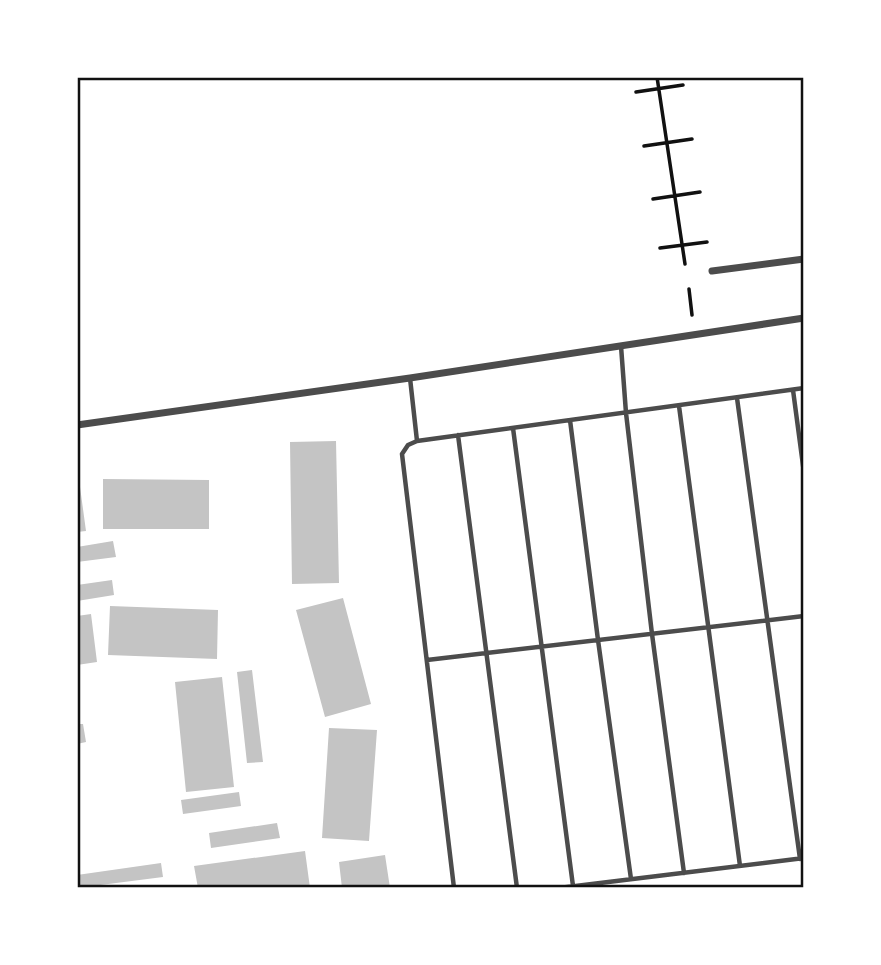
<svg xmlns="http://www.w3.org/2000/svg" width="881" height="965" viewBox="0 0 881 965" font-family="Inter,sans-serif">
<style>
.building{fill:#c4c4c4}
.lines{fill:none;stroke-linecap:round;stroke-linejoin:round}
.path{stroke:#111;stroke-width:3.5}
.service{stroke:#4c4c4c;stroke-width:4.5}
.minor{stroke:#4c4c4c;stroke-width:7}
.neatline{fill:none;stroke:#111;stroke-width:2.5}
</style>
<rect width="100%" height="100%" fill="#fff"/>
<path class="building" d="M336 441 339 583 292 584 290 442Z
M103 479 209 480V529H103Z
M77 487H80L86 531 77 532Z
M113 541 116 557 77 562V547Z
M112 580 114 595 77 601V585Z
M343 598 371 704 325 717 296 610Z
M110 606 218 610 217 659 108 655Z
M91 614 97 662 77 665V616Z
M252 670 263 762 247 763 237 672Z
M222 677 234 787 186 792 175 682Z
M77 724H83L86 742 77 744Z
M329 728 377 730 369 841 322 838Z
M239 792 241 806 183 814 181 800Z
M277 823 280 838 211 848 209 833Z
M305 851 310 888H198L194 866Z
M385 855 390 888H342L339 862Z
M161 863 163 877 77 888V875Z"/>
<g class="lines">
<path class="path" d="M657 77 685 264
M636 92 683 85
M644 146 692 139
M653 199 700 192
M660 248 707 242
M689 289 692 315"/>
<path class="service" d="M621 346 626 413 652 634 684 873
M410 378 417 441 408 445 402 454 454 888
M793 390 804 473
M737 398 800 859
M679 406 740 866
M570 420 598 640 631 879
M513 428 573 886
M458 435 517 888
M417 441 804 388
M427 660 804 616
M559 888 804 858"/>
<path class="minor" d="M712 271 804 259
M77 425 410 378 804 318"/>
</g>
<rect width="881" height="965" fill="none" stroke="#ffffff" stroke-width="158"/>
<rect x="79" y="79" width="723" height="807" class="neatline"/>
</svg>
